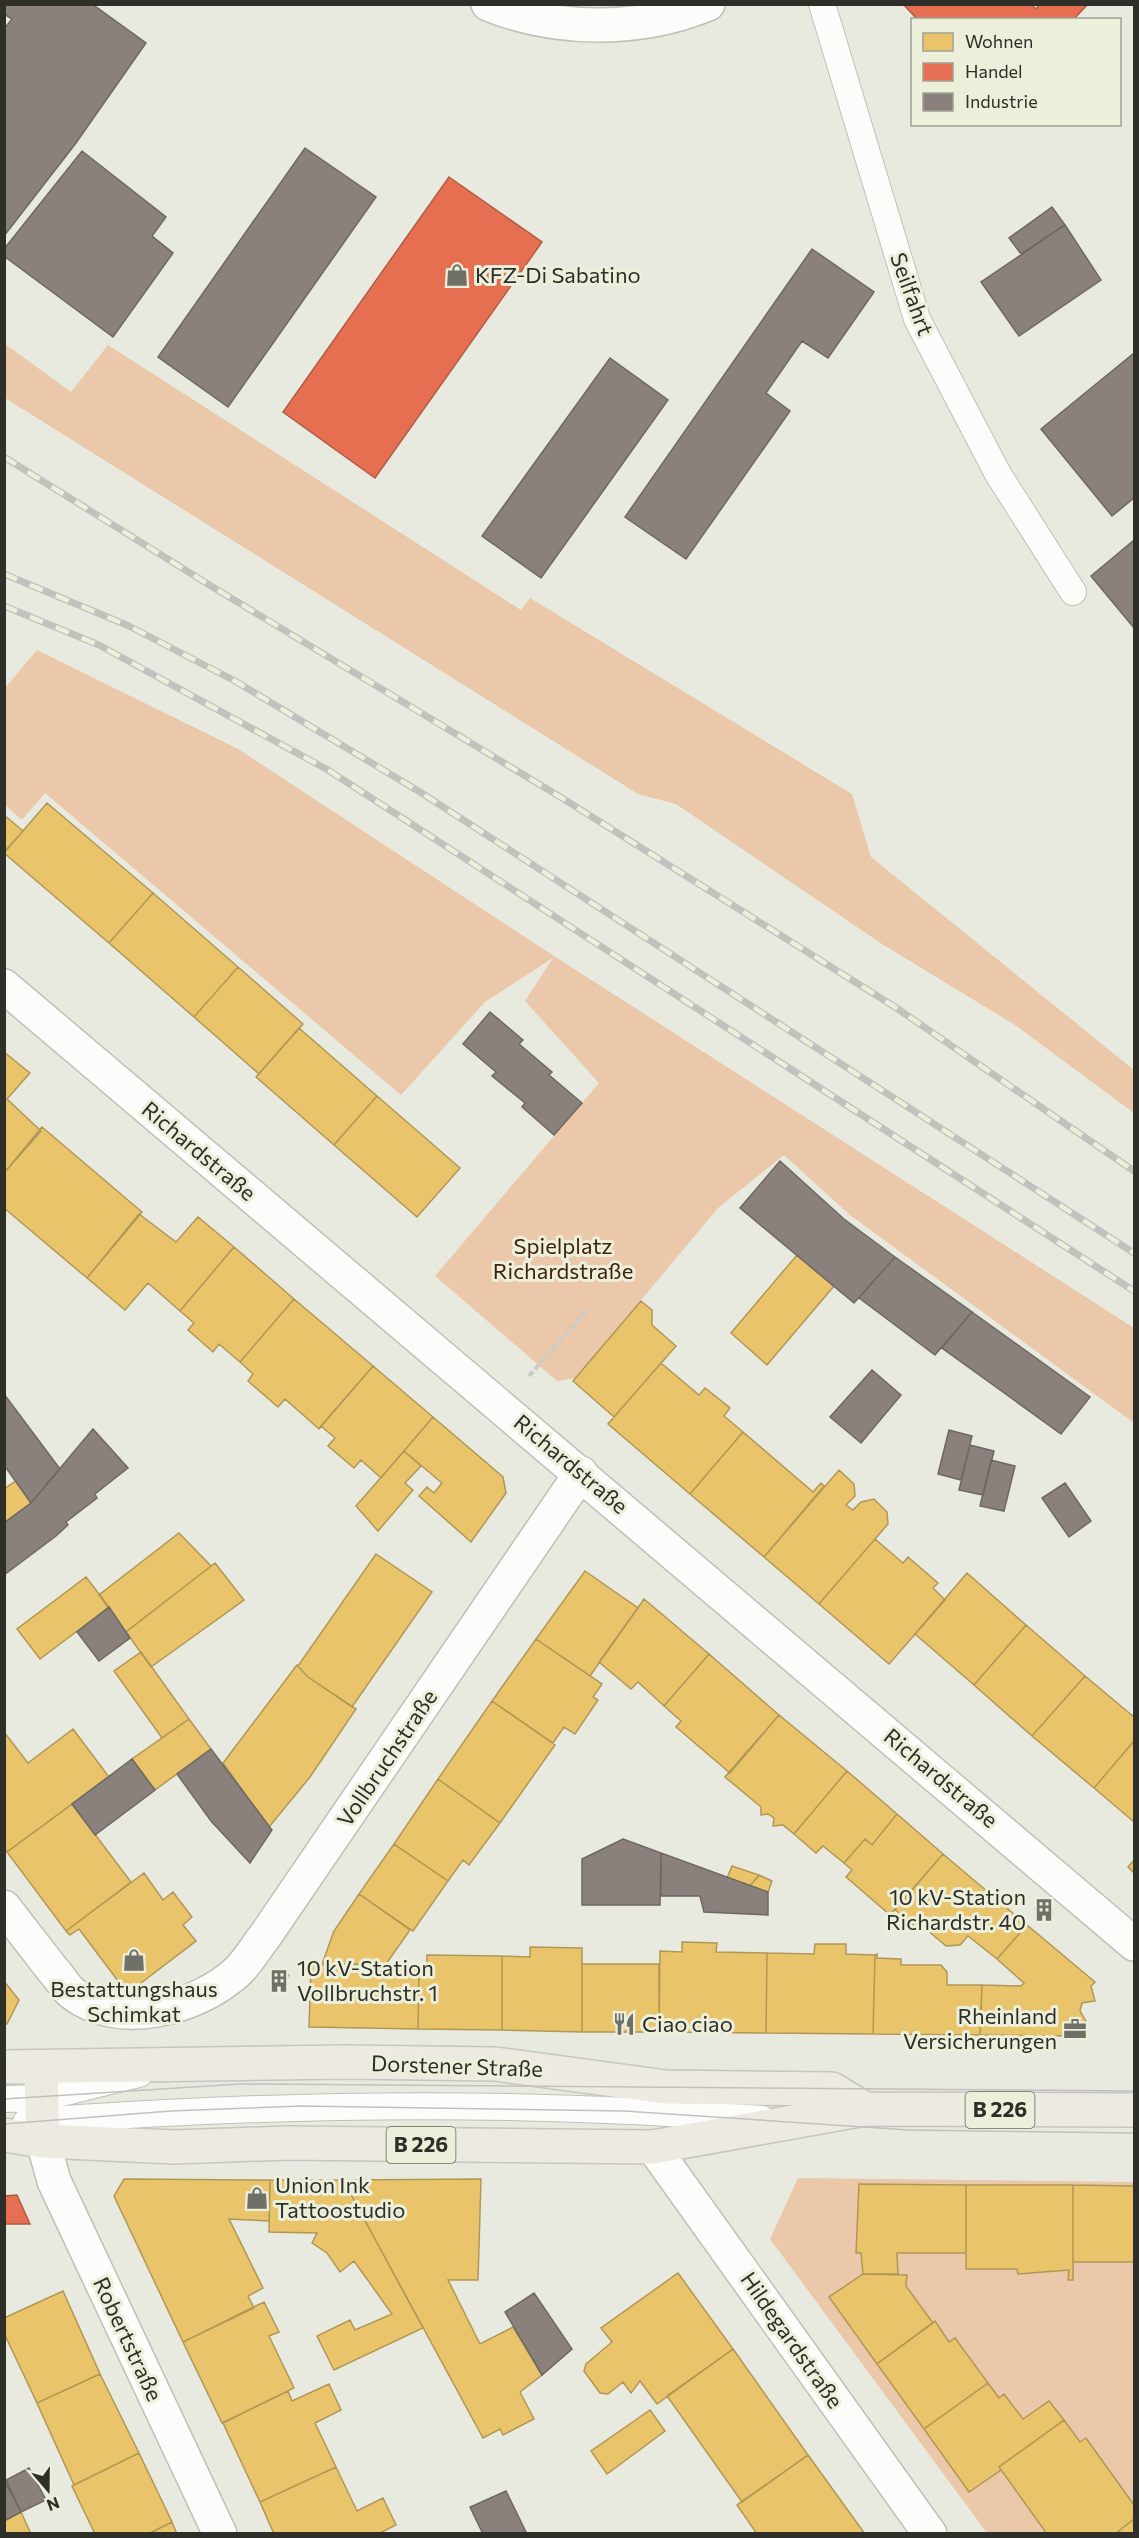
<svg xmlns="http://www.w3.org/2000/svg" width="1139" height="2538" viewBox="0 0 1139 2538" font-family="Commissioner,sans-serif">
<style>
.green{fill:#eac8a9}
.homes{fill:#e9c46a;stroke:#b19756;stroke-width:1.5}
.shops{fill:#e76f51;stroke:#b05c45;stroke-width:1.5}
.industry{fill:#8a817c;stroke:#6e6863;stroke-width:1.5}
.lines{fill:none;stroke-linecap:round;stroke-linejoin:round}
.lane-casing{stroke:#bfc1b8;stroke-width:28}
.street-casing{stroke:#bfc1b8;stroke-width:36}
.primary-casing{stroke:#c5c6c1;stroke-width:36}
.path{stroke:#cbcbc7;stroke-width:4;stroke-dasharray:6 3;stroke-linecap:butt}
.lane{stroke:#fcfcfa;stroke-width:26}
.street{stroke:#fcfcfa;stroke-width:33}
.primary{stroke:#edeae1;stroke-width:33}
.tram{stroke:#c1c1be;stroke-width:1.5}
.rail-casing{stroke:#c1c1be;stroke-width:7}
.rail{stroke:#ecefda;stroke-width:4.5;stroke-dasharray:14;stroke-linecap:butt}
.labels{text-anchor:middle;stroke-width:6;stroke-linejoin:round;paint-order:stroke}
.shield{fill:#ecefda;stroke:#67695d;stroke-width:1.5}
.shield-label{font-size:21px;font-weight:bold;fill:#2e2f28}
.poi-label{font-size:22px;fill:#2e2f28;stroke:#ecefda;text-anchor:start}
.street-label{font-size:22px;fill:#2e2f28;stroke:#ecefda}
.park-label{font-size:22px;fill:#3e220b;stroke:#ecefda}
</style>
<rect width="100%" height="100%" fill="#e8eadf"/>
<path class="green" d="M5 344 71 392 108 345 521 610 530 598 852 794 871 857 1134 1070V1113L1015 1025 882 944 676 804 638 794 5 398Z
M37 650 238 749 554 956 1134 1328V1423L850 1215 784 1155 718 1208 576 1378 557 1381 435 1276 599 1083 525 1001 553 958 485 1002 401 1095 45 793 22 820 5 805V688Z
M798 2178 1134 2182V2533H987L770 2239Z"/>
<path class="homes" d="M47 803 153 893 109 943 4 853Z
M4 815 23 831 4 852Z
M153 893 238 967 194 1017 109 943Z
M238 967 303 1024 259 1074 194 1017Z
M299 1028 377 1096 334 1145 256 1077Z
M4 1052 30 1073 7 1099 41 1131 4 1173Z
M377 1096 460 1168 417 1217 334 1145Z
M42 1127 142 1212 87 1278 4 1208V1173Z
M139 1214 176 1242 198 1217 234 1247 180 1311 148 1283 125 1310 87 1278Z
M234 1247 294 1299 240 1362 219 1344 213 1352 188 1330 194 1323 180 1311Z
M797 1255 834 1286 767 1365 731 1333Z
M294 1299 373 1366 319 1429 285 1399 278 1407 248 1381 253 1374 240 1362Z
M641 1301 652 1310V1325L676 1346 614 1417 573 1381Z
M661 1363 699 1395 705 1388 730 1408 724 1416 743 1432 690 1494 608 1424Z
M373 1366 433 1417 381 1478 361 1460 354 1468 328 1446 335 1438 321 1426Z
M433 1417 503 1477 506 1493 471 1542 419 1496 427 1487 434 1493 442 1483 404 1451Z
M743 1432 813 1492 821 1483 824 1486 764 1557 690 1494Z
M404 1451 421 1466 405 1483 413 1490 378 1531 356 1506Z
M839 1470 854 1484 855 1496 846 1505 853 1510 861 1502 874 1499 887 1512 888 1524 819 1604 764 1557Z
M16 1481 31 1503 4 1523V1489Z
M179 1533 211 1566 126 1632 99 1595Z
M875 1539 903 1563 908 1557 938 1583 933 1588 945 1600 889 1664 819 1604Z
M376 1554 432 1592 352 1707 308 1677 298 1666Z
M215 1563 244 1600 151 1667 126 1632Z
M585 1571 638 1608 590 1676 536 1639Z
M967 1573 1026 1625 974 1685 915 1634Z
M86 1577 109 1607 40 1659 17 1629Z
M644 1599 709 1654 664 1706 638 1682 631 1689 599 1662Z
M1026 1625 1085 1676 1032 1736 974 1685Z
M536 1639 602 1684 593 1697 598 1700 575 1734 564 1727 553 1743 492 1701Z
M141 1652 189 1719 162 1738 114 1671Z
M709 1654 779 1715 730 1773 676 1727 681 1721 664 1706Z
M297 1665 308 1677 356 1709 310 1777 269 1827 223 1763Z
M1085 1676 1134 1717V1741L1094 1788 1032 1736Z
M492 1701 555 1745 500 1823 438 1779Z
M779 1715 847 1771 794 1834 783 1825 773 1826 774 1818 768 1814 761 1815V1807L725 1777Z
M189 1719 211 1749 155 1790 132 1759Z
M73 1729 109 1777 7 1852 4 1848V1732L28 1763Z
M1134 1741V1822L1094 1788Z
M847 1771 897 1814 872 1845 865 1839 844 1863 823 1846 816 1853 794 1834Z
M438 1779 500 1823 469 1865 463 1860 448 1881 394 1844Z
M72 1804 131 1882 66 1931 7 1852Z
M897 1814 943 1854 890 1915 846 1877 852 1870 844 1863 865 1839 872 1845Z
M394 1844 448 1881 413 1931 359 1894Z
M943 1854 1027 1925 997 1959 968 1936 960 1945 946 1946 920 1924 917 1928 895 1910Z
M1134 1860V1873L1128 1867Z
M732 1866 759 1875 749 1887 727 1878Z
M144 1873 163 1900 173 1892 192 1917 183 1925 196 1941 137 1986 121 1985 79 1929 70 1935 66 1931Z
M759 1875 772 1881 768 1892 749 1887Z
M359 1894 410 1930 386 1964H322L334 1931Z
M1041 1902 1053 1913 1047 1919 1035 1908Z
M1027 1925 1095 1982 1091 1986 1095 2001 1082 2003 1080 2011 1087 2023 1076 2026 1075 2036 980 2035 982 1985 1021 1986 1024 1983 997 1959Z
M682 1942 717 1943 716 1952 767 1953 766 2033 659 2032 660 1951 682 1952Z
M815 1944H846V1954L875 1955 873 2034 766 2033 767 1953 814 1954Z
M530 1947 582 1948V2032L502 2030V1956L530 1957Z
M877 1954V1958L901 1959V1965H941L947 1972V1985H982L980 2035 873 2034 875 1955Z
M427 1955 502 1956V2030L418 2029 419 1965 427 1966Z
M386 1964 419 1965 418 2029 309 2027 311 1965Z
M582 1964H659V2032H582Z
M281 1970 289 1975 278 1992 270 1987Z
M4 1981 19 2000 7 2024H4Z
M124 2179 270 2180 269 2221 229 2219 263 2288 248 2296 254 2308 183 2342 114 2196Z
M481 2179 478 2280H448L480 2344 513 2327 542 2375 520 2392 534 2419 503 2435 500 2429 483 2438 343 2180Z
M270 2180H343L423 2328 334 2370 317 2336 350 2320 355 2330 392 2314 354 2261 340 2272 327 2253 312 2243 317 2233 269 2232Z
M859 2184 966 2185V2253H897L898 2274H863L861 2253H856Z
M966 2185H1073V2280H1068L1069 2270 1018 2274 1017 2269H966Z
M1073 2185 1134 2186V2262H1073Z
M678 2273 733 2349 657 2404 640 2381 631 2393 623 2382 608 2394 600 2393 584 2371 586 2364 612 2342 601 2328Z
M863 2274 907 2275 906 2286 933 2323 877 2364 829 2297Z
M63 2291 100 2374 37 2403 4 2333V2318Z
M264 2302 279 2332 269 2336 294 2388 222 2423 183 2342Z
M935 2321 949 2342 955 2338 988 2383 924 2429 877 2364Z
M733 2349 808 2455 742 2502 667 2396Z
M100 2374 139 2453 74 2485 37 2403Z
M988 2383 999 2398 1004 2394 1023 2419 1049 2401 1064 2420 999 2467 1001 2470 969 2492 924 2429Z
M329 2384 341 2410 315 2423 336 2467 260 2502 223 2423 288 2391 292 2401Z
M650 2410 665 2431 607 2474 591 2451Z
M1064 2420 1080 2442 1086 2438 1134 2505V2519L1115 2534H1047L999 2467Z
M139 2453 172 2522 148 2534H95L72 2486Z
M808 2455 865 2534H757L737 2505Z
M336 2467 357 2511 383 2498 396 2525 378 2534H274L260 2502Z
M21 2512 31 2534H4V2521Z
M1134 2519V2534H1115Z
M172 2522 177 2534H148Z"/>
<path class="shops" d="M903 4H1031L1036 9 1040 4H1088L1073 20H918Z
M449 177 542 242 375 478 283 412Z
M17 2195 30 2224H4V2196Z"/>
<path class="industry" d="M4 4H92L146 43 76 143 4 236V29L12 19 4 14Z
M305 148 376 197 228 407 158 357Z
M82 151 166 217 152 236 173 253 113 337 4 256V249Z
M1052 207 1065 225 1021 254 1009 238Z
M1065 225 1101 280 1019 336 981 282Z
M812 249 874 292 828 358 802 341 766 393 790 411 686 559 625 517Z
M1134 353V498L1112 516 1041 429Z
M610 358 668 400 541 578 482 536Z
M1134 540V628L1091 576Z
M490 1012 523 1040 519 1044 552 1072 549 1075 582 1103 554 1135 522 1107 525 1103 492 1076 496 1072 463 1044Z
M780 1161 844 1219 895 1257 854 1303 740 1208Z
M895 1257 972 1312 935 1355 859 1298Z
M972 1312 1090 1397 1061 1434 942 1348Z
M872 1370 901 1395 861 1443 830 1417Z
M4 1394 60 1469 31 1503 4 1465Z
M93 1429 128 1468 95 1494 97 1498 66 1522 68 1525 56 1536 4 1575V1523L31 1503Z
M949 1430 972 1436 961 1480 938 1474Z
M970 1445 994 1451 983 1495 959 1490Z
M991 1460 1015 1466 1004 1511 980 1506Z
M1065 1483 1091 1521 1069 1537 1042 1498Z
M109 1607 130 1638 99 1661 77 1632Z
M211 1749 272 1830 250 1863 211 1821 177 1774Z
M132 1759 155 1790 95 1835 72 1804Z
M623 1839 661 1853 660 1905H582V1859Z
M661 1853 768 1892V1915L704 1912 700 1896H661Z
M534 2293 572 2349 542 2375 505 2312Z
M29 2468 46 2500 21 2512 6 2480Z
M4 2480 21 2512 4 2521Z
M506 2491 527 2534H483L470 2507Z"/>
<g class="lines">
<g class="lane-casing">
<path id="lane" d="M822 4 917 319 998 474 1073 592
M4 2099 42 2098 139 2074
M26 2122C271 2103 517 2100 762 2119"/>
</g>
<g class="street-casing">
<path id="street" d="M488 4C556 32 640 32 708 4
M4 986 1134 1944
M4 1907C20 1928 36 1948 52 1969 59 1976 65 1987 72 1993 118 2030 198 2008 237 1972 248 1962 256 1947 265 1936L581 1473
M43 2141 54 2181 220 2534
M653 2147 930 2534"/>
</g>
<g class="primary-casing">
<path id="primary" d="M4 2067 347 2062 495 2064 666 2087 832 2089 865 2109
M41 2068 43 2141
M4 2135 43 2141 174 2147 287 2143 653 2147 865 2109 1134 2110"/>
</g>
<path class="path" d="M529 1376 589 1308"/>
<use href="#lane" class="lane"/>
<use href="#street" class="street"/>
<use href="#primary" class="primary"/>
<path class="tram" d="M4 2099 241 2084 1134 2091
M4 2124 171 2111 301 2106 624 2111 909 2130 1134 2133"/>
<g class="rail-casing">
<path id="rail" d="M4 457 211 586 562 798 895 1007 1134 1171
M4 574 129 626 235 681 420 792 1134 1253
M4 606 99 645 328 770 1134 1291"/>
</g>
<use href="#rail" class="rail"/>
</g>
<defs>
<g id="shop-bare" transform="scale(1.8)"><path d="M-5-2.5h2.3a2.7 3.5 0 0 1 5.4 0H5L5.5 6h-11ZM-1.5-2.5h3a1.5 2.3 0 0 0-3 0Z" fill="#6f7068" stroke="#ecefda" stroke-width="2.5" paint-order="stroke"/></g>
<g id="building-bare" transform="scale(1.8)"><path d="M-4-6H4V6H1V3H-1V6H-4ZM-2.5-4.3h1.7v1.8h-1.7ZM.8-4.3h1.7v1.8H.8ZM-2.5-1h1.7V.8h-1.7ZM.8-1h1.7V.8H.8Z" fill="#6f7068" stroke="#ecefda" stroke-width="2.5" paint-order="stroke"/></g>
<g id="restaurant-bare" transform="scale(1.8)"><path d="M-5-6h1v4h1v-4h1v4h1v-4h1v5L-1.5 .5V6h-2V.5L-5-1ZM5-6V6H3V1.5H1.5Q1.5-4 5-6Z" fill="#6f7068" stroke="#ecefda" stroke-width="2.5" paint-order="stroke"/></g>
<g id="office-bare" transform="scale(1.8)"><path d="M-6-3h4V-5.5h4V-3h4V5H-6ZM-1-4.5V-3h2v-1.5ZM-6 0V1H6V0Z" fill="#6f7068" stroke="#ecefda" stroke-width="2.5" paint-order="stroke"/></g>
</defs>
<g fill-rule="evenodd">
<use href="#shop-bare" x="457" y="275"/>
<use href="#building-bare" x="1044" y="1910"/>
<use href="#shop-bare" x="134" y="1960"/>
<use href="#building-bare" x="279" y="1981"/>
<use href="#restaurant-bare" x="624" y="2024"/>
<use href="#office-bare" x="1075" y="2029"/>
<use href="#shop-bare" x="257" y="2198"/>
</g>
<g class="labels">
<g class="shield">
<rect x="965.5" y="2092" width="69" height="36" rx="4.5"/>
<rect x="386.5" y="2127" width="69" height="36" rx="4.5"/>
</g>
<g class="shield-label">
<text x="1000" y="2117">B 226</text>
<text x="421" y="2152">B 226</text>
</g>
<g class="poi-label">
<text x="475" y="283">KFZ-Di Sabatino</text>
<text x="1026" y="1905" text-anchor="end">10 kV-Station<tspan x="1026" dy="25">Richardstr. 40</tspan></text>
<text x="297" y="1976">10 kV-Station<tspan x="297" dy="25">Vollbruchstr. 1</tspan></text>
<text x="134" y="1997" text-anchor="middle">Bestattungshaus<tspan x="134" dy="25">Schimkat</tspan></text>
<text x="1057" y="2024" text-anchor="end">Rheinland<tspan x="1057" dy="25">Versicherungen</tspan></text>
<text x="642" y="2032">Ciao ciao</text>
<text x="275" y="2193">Union Ink<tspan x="275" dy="25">Tattoostudio</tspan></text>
</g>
<g class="street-label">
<text transform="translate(912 294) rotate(70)" y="8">Seilfahrt</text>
<text transform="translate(199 1151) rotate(40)" y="8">Richardstraße</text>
<text transform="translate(571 1464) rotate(40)" y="8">Richardstraße</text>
<text transform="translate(387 1758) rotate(-56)" y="8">Vollbruchstraße</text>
<text transform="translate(941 1778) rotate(40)" y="8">Richardstraße</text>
<text transform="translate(457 2066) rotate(2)" y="8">Dorstener Straße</text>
<text transform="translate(128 2339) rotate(65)" y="8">Robertstraße</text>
<text transform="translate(792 2340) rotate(55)" y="8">Hildegardstraße</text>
</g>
<g class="park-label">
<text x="563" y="1254">Spielplatz<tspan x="563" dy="25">Richardstraße</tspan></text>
</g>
</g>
<rect width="1139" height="2538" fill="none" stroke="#2e2f28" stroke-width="12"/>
<rect x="911" y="18" width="210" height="108" fill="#ecefda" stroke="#a0a293" stroke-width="1.5"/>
<rect x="923" y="33" width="30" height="18" fill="#e9c46a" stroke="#a0a293" stroke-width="1.5"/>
<text x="965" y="48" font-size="18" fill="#2e2f28">Wohnen</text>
<rect x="923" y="63" width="30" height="18" fill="#e76f51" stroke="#a0a293" stroke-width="1.5"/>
<text x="965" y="78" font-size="18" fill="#2e2f28">Handel</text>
<rect x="923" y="93" width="30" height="18" fill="#8a817c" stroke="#a0a293" stroke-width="1.5"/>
<text x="965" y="108" font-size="18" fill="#2e2f28">Industrie</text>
<g transform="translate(48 2490) rotate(160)" stroke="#ecefda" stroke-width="4.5" paint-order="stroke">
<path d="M0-4.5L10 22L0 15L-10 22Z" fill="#2e2f28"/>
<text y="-9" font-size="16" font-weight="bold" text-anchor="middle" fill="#2e2f28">N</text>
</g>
</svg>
